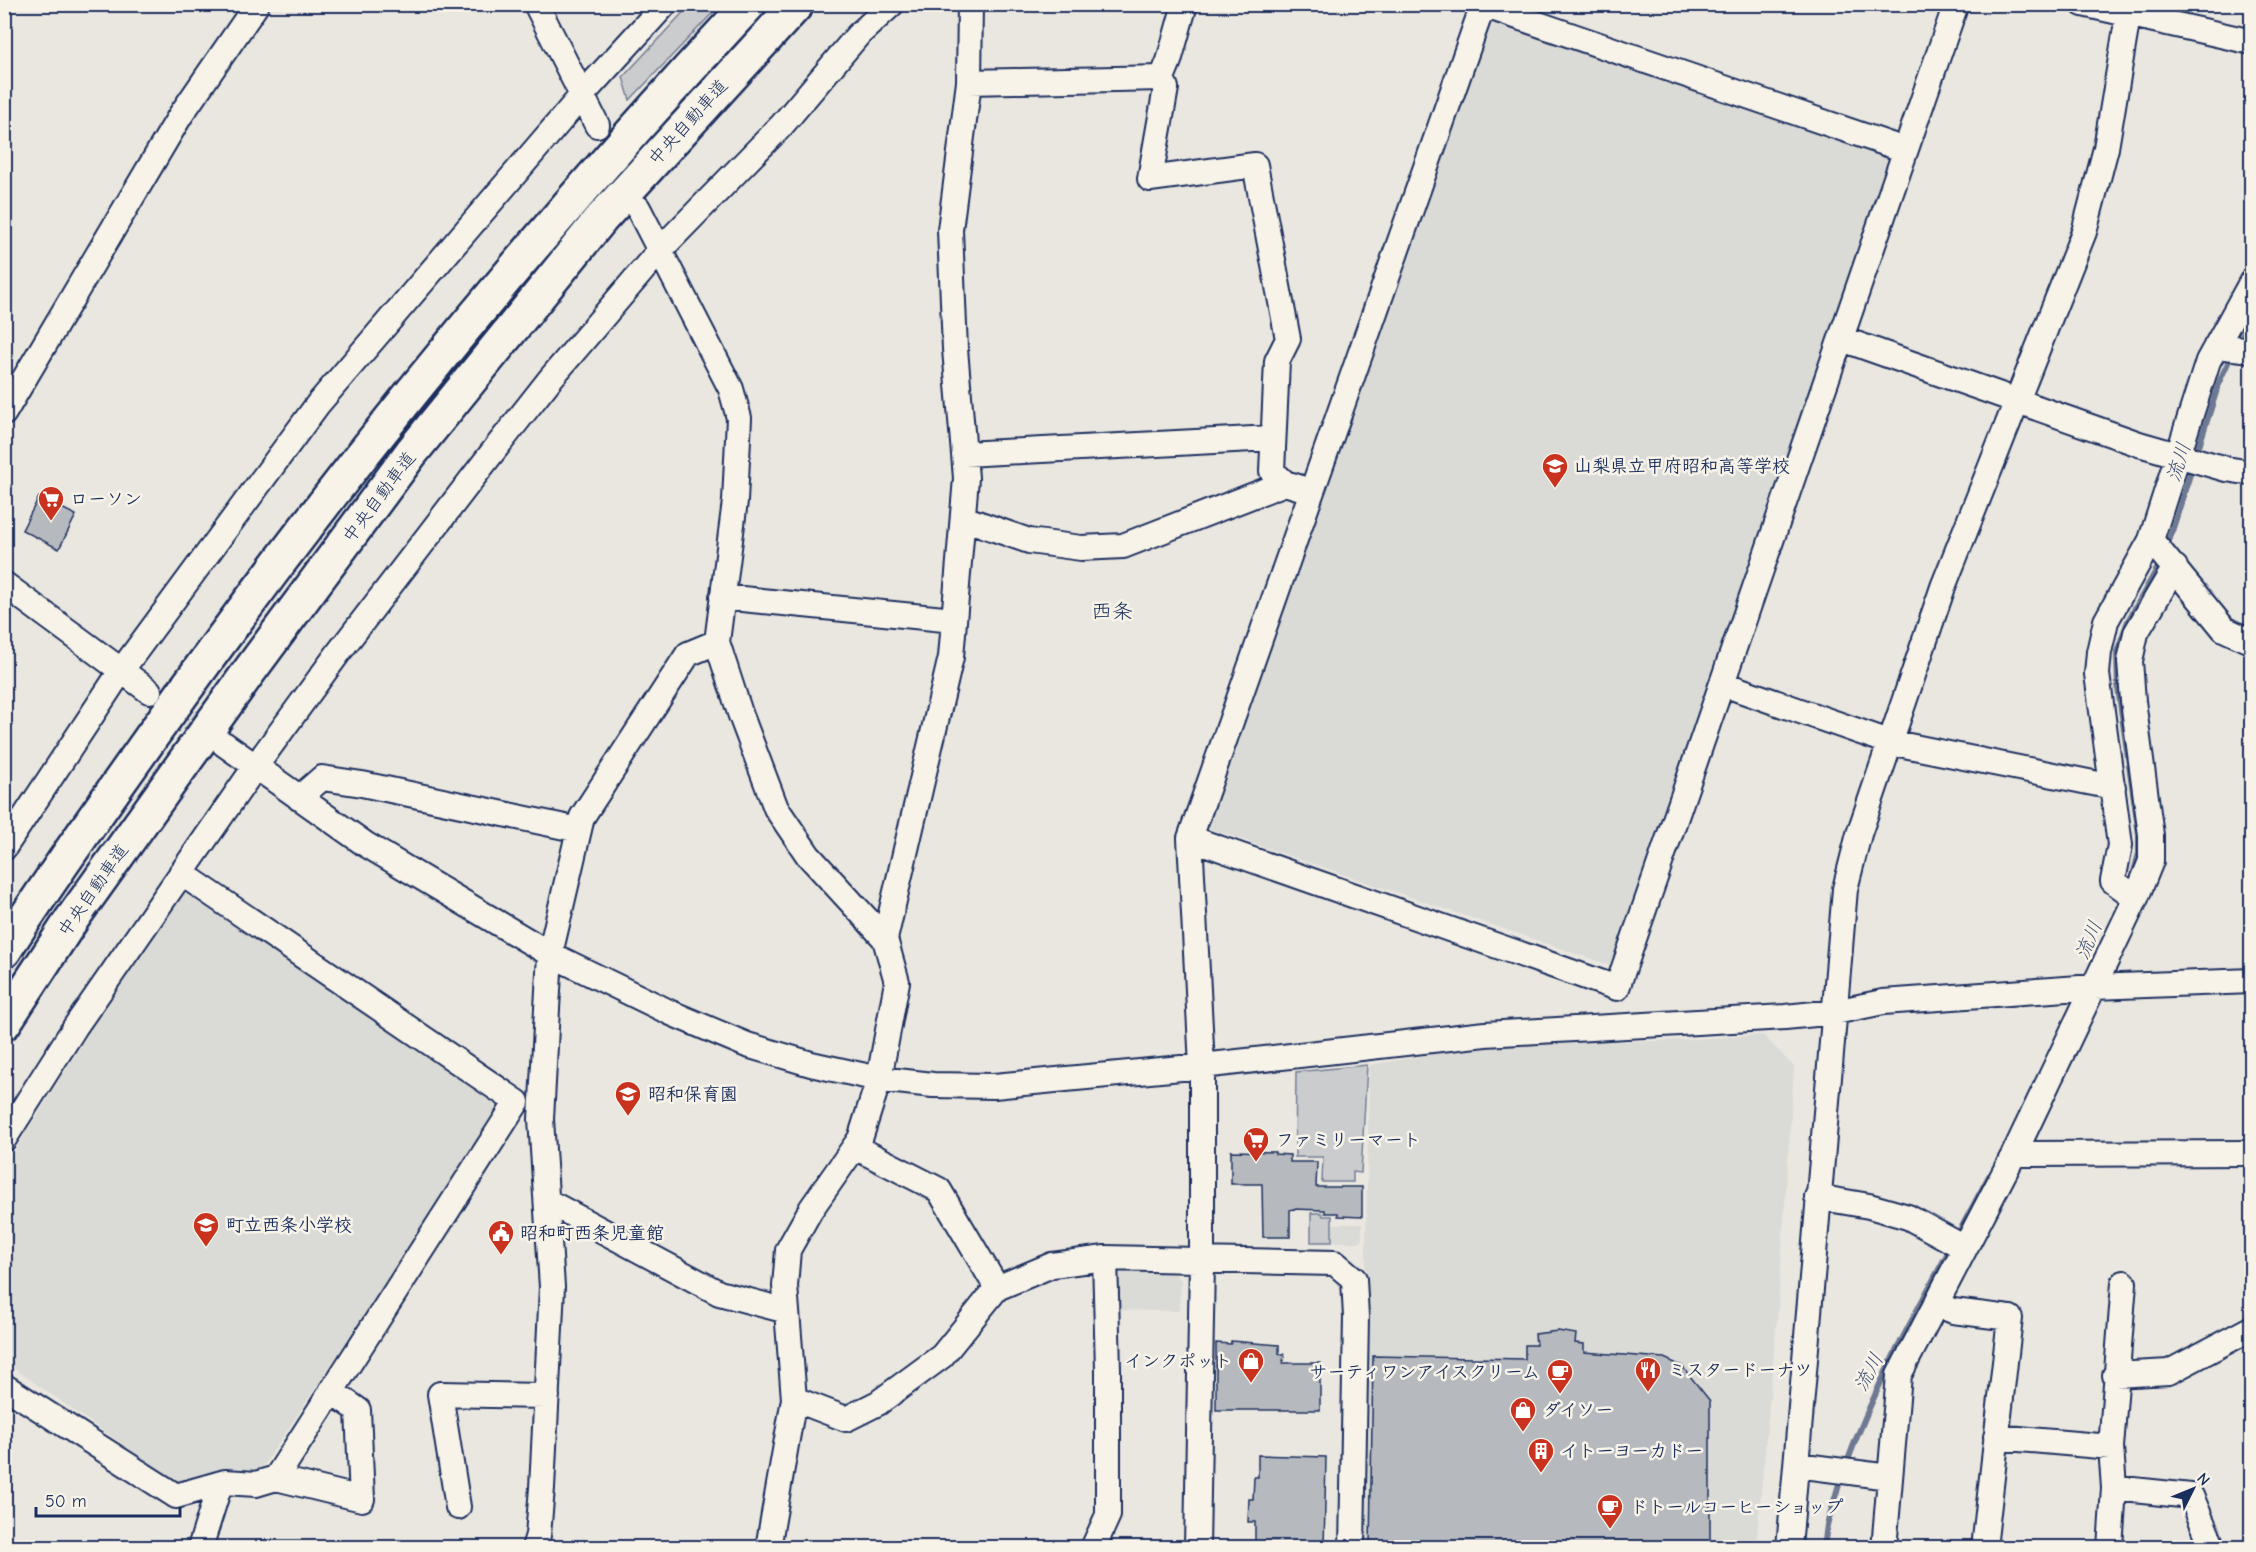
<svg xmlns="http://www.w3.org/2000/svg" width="2256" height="1552" viewBox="0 0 2256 1552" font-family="'Comic Neue','Klee One',sans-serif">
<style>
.built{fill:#dadad6}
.green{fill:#cbcccd;stroke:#737e96;stroke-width:1.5}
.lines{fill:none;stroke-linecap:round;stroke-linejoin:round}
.stream{stroke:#6d7892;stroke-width:6}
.building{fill:#b6babf;stroke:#1b2f5e;stroke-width:1.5}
.minor-tunnel{stroke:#c1c2c6;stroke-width:24;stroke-dasharray:24 12;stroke-linecap:butt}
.minor-casing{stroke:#1b2f5e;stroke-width:28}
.highway-casing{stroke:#1b2f5e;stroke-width:38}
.minor{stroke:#f7f3e8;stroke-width:24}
.highway{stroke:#f7f3e8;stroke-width:33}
.labels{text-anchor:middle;stroke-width:5;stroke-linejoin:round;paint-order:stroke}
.street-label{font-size:18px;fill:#1b2f5e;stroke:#f7f3e8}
.poi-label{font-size:18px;font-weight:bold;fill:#1b2f5e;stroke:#f7f3e8;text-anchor:start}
.water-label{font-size:20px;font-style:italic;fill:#445378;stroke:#f7f3e8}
.quarter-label{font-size:21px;fill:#1b2f5e;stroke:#f7f3e8}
</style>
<rect width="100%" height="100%" fill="#eae7e0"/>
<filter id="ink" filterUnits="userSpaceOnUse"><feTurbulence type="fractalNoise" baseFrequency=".0167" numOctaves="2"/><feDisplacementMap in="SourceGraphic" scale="12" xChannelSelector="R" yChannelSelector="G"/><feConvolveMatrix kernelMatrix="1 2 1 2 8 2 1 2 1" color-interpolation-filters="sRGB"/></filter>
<g filter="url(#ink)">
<path class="built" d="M1493 13 1897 151 1615 967 1208 828Z
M180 887 501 1102 356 1328 257 1475 179 1484 5 1362 4 1168Z
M1763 1035 1794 1067 1778 1308 1756 1547 1361 1548 1369 1065 1447 1052 1540 1042 1658 1041Z
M1333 1224H1362V1242H1333Z
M1120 1270 1173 1271 1181 1280 1179 1311 1113 1310 1112 1275Z"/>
<path class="green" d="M690 5H720L630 100 623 77Z
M1367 1065 1361 1173 1353 1172V1182H1322L1323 1157H1295L1296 1072Z
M1311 1213H1322L1323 1216H1332V1242H1311Z"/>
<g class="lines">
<path class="stream" d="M2238 343 2252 317
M2196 455 2220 380 2233 352
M2166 550 2193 465
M2134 872 2139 853V834L2118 688 2117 652 2128 621 2161 562
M1956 1238 1989 1176
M1846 1465C1874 1389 1912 1319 1951 1247
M1824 1548 1827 1525 1841 1477"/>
</g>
<path class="building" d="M39 497 76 515 59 549 22 530Z
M1231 1151 1275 1152V1154L1290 1155V1162H1317L1316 1187H1362V1217L1338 1216V1213H1325V1210L1293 1209 1290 1210V1237H1263L1262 1184H1231Z
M1558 1331 1576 1334 1575 1343 1584 1344V1352L1664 1358 1682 1366 1710 1401V1548H1370L1373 1356 1525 1359V1345H1536L1535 1334Z
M1231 1341 1279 1345V1354H1284L1283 1363H1320V1410H1216V1343L1231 1344Z
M1258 1455 1326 1457 1324 1548H1260V1545H1255V1522H1248L1249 1499H1253L1254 1477H1258Z"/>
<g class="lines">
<path class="minor-tunnel" d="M160 699 220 741"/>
<g class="minor-casing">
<path id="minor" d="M536 4 597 125
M1185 4 1169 61 1162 78 1166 88 1150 179 1255 165 1288 339 1277 361 1272 471 1285 483
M2083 4 2252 42
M969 82 1162 78
M1905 150 1483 5 1190 838 1617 988 1956 4
M638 208 731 389 739 418 735 501 717 642 740 713 776 808 808 855 885 939
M1842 339 2139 444 2226 469 2252 473
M2216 346 2252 350
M4 413 180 116 257 4
M964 454 1272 438
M963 518 1029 541 1081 548 1123 546 1285 483 1298 487
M2151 540 2224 629 2252 642
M4 584 149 691
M722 597 954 620
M1723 684 1889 742 2113 787
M224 744 365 844 550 954 671 1013 747 1045 811 1064 879 1079 933 1085 994 1086 1202 1066 1485 1034 1785 1017 1835 1012 1883 1002 2094 987 2252 981
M299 798 322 778 362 784 579 830
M1190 838 1202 1066V1261L1197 1548
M4 848 121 671 318 404 583 94 665 4
M2136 898 2151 861V835L2133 701 2130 661 2136 633 2175 567
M4 1139 75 1027 255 767 339 652 488 458 551 378 660 250 782 125 858 35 892 4
M855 1147 939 1190 997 1288
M2014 1154 2252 1153
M1817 1197 1869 1206 1908 1217 1965 1248
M547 1201 719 1293 787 1311
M1936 1304 1953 1311 2010 1318 1984 1548
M2115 1375 2169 1372 2252 1328
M4 1386 176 1496 225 1482 256 1484 276 1478 517 1102 181 873
M794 1399 846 1419 878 1403 942 1356 997 1288 1052 1265 1105 1258 1335 1263 1354 1279 1356 1317 1352 1548
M1996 1437 2111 1447
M1797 1465 1889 1477
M276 1478 362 1499 358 1410 331 1391
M2114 1488 2191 1496 2213 1548
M458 1507 440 1394 547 1396
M200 1548 220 1484
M534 1548 538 1535 542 1488 552 1287 541 1119 550 954 582 817 688 654 717 642
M768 1548 794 1399 785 1286 788 1250 811 1209 860 1139 879 1079 897 982 885 939 951 657 966 478 955 349 950 230 969 82 970 4
M1093 1548 1108 1515V1369L1105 1258
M1789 1548 1845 889 1859 834 1943 587 2084 232 2106 148 2130 4
M1884 1548 1899 1375 2014 1154 2136 898 2113 881 2120 845 2097 674 2099 652 2106 621 2151 540 2208 361 2252 281
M2110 1548 2114 1488 2111 1447 2124 1283"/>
</g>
<g class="highway-casing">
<path id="highway" d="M4 951C51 877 102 807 152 736 334 479 534 235 749 4
M4 1023 72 919 248 673 411 453 601 219 797 4"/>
</g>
<use href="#minor" class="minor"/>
<use href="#highway" class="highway"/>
</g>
</g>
<defs>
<g id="school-pin" transform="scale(1.35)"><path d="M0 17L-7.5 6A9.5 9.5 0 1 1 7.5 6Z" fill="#c8321e" stroke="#f7f3e8"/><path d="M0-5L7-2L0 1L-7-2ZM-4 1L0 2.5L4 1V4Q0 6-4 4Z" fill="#fff"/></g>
<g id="supermarket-pin" transform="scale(1.35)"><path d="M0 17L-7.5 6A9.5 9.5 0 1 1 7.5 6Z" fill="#c8321e" stroke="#f7f3e8"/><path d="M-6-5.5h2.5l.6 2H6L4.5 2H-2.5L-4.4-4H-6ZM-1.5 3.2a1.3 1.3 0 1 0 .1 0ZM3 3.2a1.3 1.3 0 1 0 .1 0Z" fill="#fff"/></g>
<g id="civic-pin" transform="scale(1.35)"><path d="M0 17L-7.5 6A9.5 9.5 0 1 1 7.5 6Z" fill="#c8321e" stroke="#f7f3e8"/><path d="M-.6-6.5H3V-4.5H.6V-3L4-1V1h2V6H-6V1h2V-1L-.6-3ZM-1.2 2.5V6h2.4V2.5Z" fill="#fff"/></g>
<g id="shop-pin" transform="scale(1.35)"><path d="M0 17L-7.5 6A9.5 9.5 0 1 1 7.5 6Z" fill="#c8321e" stroke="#f7f3e8"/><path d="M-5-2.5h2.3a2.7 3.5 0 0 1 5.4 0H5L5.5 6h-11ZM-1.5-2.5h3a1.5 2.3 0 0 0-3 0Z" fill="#fff"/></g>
<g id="restaurant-pin" transform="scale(1.35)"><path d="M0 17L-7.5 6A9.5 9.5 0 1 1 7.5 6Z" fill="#c8321e" stroke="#f7f3e8"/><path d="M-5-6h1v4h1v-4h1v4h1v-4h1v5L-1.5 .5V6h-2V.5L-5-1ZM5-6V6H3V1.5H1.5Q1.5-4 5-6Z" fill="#fff"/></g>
<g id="cafe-pin" transform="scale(1.35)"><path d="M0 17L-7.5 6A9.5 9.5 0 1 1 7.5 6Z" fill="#c8321e" stroke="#f7f3e8"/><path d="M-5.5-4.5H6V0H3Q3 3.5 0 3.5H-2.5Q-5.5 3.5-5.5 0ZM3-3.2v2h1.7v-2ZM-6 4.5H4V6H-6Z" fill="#fff"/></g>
<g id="building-pin" transform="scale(1.35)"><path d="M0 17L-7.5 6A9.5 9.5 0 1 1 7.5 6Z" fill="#c8321e" stroke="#f7f3e8"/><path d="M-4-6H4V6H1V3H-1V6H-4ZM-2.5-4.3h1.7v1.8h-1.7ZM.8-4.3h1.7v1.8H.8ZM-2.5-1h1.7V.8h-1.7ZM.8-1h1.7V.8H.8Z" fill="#fff"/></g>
</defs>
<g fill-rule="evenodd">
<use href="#school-pin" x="1555" y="466"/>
<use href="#supermarket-pin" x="51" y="499"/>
<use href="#school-pin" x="628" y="1094"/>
<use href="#supermarket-pin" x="1256" y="1140"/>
<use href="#school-pin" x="206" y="1225"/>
<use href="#civic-pin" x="501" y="1233"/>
<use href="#shop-pin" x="1251" y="1361"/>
<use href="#restaurant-pin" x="1648" y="1370"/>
<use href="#cafe-pin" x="1560" y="1372"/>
<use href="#shop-pin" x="1523" y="1410"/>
<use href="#building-pin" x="1541" y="1451"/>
<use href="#cafe-pin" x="1610" y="1507"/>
</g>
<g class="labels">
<g class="street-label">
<text transform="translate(688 122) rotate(-48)" y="6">中央自動車道</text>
<text transform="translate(379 497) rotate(-53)" y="6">中央自動車道</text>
<text transform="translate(93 890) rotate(-55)" y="6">中央自動車道</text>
</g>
<g class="poi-label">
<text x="1574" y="472">山梨県立甲府昭和高等学校</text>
<text x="70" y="505">ローソン</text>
<text x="648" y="1100">昭和保育園</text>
<text x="1276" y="1146">ファミリーマート</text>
<text x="226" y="1231">町立西条小学校</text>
<text x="520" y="1239">昭和町西条児童館</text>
<text x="1232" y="1367" text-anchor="end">インクポット</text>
<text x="1668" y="1376">ミスタードーナツ</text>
<text x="1540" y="1378" text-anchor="end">サーティワンアイスクリーム</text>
<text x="1543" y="1416">ダイソー</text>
<text x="1560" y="1457">イトーヨーカドー</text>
<text x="1630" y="1513">ドトールコーヒーショップ</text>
</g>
<g class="water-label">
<text transform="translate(2178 462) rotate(-73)" y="7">流川</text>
<text transform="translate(2088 940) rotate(-67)" y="7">流川</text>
<text transform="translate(1868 1372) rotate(-62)" y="7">流川</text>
</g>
<g class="quarter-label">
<text x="1112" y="618">西条</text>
</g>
</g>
<rect width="2256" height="1552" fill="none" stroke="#f7f3e8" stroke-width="24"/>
<rect x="12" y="12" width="2232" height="1528" fill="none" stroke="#1b2f5e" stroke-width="2" filter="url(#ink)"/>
<g transform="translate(2193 1489) rotate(47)" stroke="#f7f3e8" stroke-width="4.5" paint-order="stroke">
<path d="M0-4.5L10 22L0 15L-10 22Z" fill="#1b2f5e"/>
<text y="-9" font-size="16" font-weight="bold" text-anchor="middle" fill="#1b2f5e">N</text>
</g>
<path d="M36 1507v9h144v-9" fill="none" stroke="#1b2f5e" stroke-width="3"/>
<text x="45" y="1507" font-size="18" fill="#1b2f5e" stroke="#f7f3e8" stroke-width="4.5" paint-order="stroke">50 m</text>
</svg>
